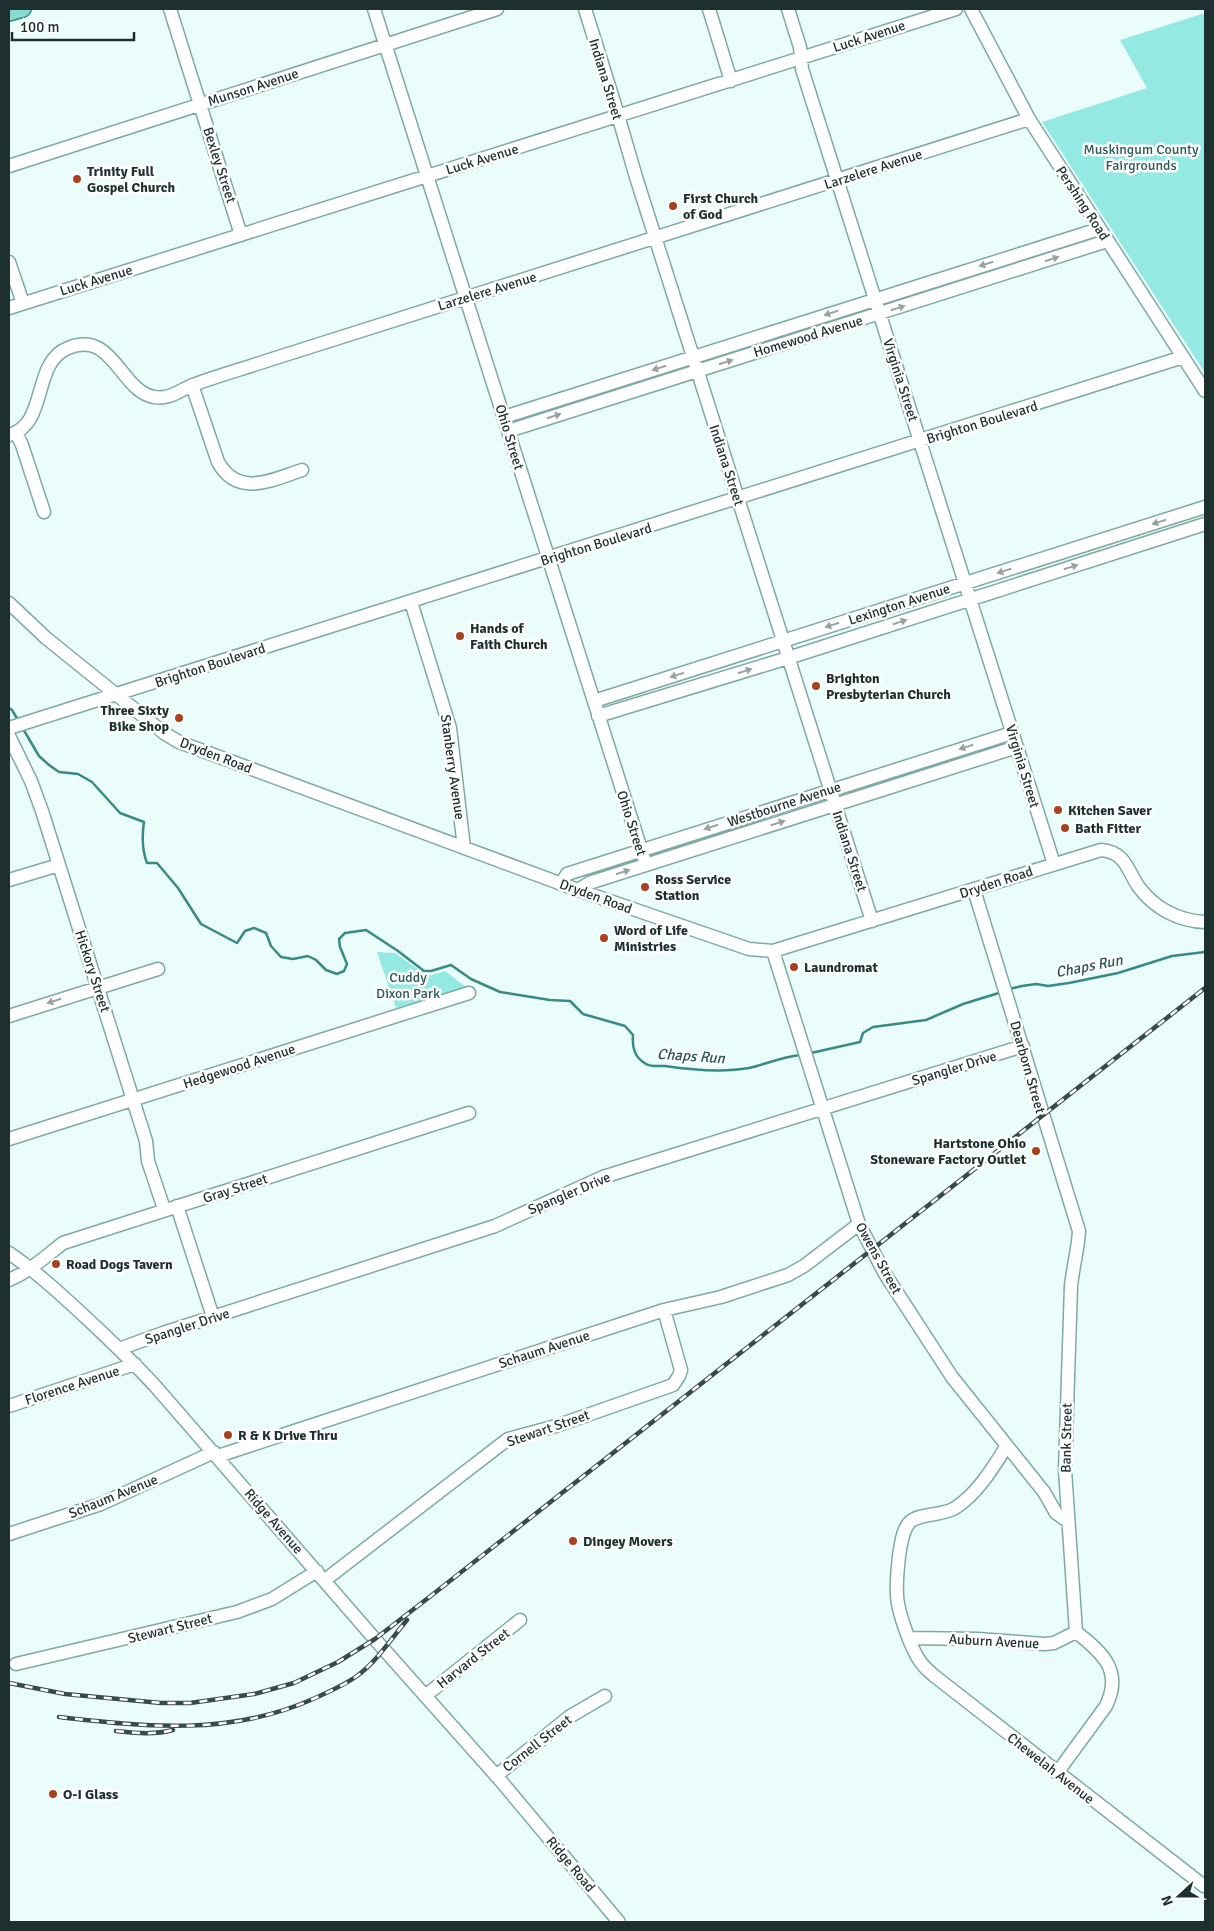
<svg xmlns="http://www.w3.org/2000/svg" width="1214" height="1931" viewBox="0 0 1214 1931" font-family="Signika,sans-serif">
<style>
.green{fill:#94eae2}
.lines{fill:none;stroke-linecap:round;stroke-linejoin:round}
.stream{stroke:#398a84;stroke-width:2.5}
.minor-casing{stroke:#7eaaa5;stroke-width:15}
.major-casing{stroke:#2f8d86;stroke-width:18}
.minor{stroke:#fff;stroke-width:12}
.major{stroke:#88d9d3;stroke-width:15}
.rail-casing{stroke:#384a49;stroke-width:4.5}
.rail{stroke:#fff;stroke-width:2.5;stroke-dasharray:8;stroke-linecap:butt}
.oneway{fill:#99a1a1}
.poi-dot{fill:#a9411e;stroke:#fff;stroke-width:2}
.labels{text-anchor:middle;stroke-width:5;stroke-linejoin:round;paint-order:stroke}
.street-label{font-size:14px;fill:#1d2f2e;stroke:#fff}
.park-label{font-size:14px;fill:#2b5955;stroke:#fff}
.poi-label{font-size:14px;font-weight:bold;fill:#1d2f2e;stroke:#fff;text-anchor:start}
.water-label{font-size:15px;font-style:italic;fill:#285652;stroke:#fff}
</style>
<rect width="100%" height="100%" fill="#ebfdfb"/>
<path class="green" d="M1205 13V373L1042 122 1147 88 1120 40Z
M377 952 395 953 428 976 445 971 466 987 396 1008Z"/>
<g class="lines">
<path class="stream" d="M9 708 12 710 18 720
M22 727 39 756 49 765 59 772 78 774 92 782 120 813 144 822C142 835 142 850 147 863H157L178 888 201 924 237 943 245 931 254 928 266 933 271 946 281 957 293 959 308 956 316 960 326 970 337 974 344 971 347 964 340 947 339 939 345 933 366 930 398 951 424 971H431L451 965 471 979 500 992 550 1000 570 1001 583 1014 625 1026 633 1035C632 1047 634 1057 646 1064 651 1067 659 1066 665 1066 692 1070 721 1073 749 1068 766 1064 782 1057 800 1055
M1009 989 1022 986 1036 984 1048 986 1069 983 1118 973 1172 956 1205 952
M811 1053 860 1042 863 1033 873 1027 926 1020 963 1004 1002 992"/>
<g class="minor-casing">
<path id="minor" d="M170 9 241 235
M374 9 646 865
M585 9 615 105 636 177 872 921
M709 9 731 81
M788 9 800 47 802 69 1054 864
M971 9 1029 119 1205 391
M9 166 497 9
M9 262 23 303
M9 308 956 9
M192 385 218 462C238 498 272 480 302 470
M504 417 1099 229
M508 431 1107 241
M16 433 22 445 44 512
M9 435C49 424 31 363 68 348 113 329 120 391 154 397 169 400 180 390 193 385 217 376 242 369 266 361L1029 119
M411 602 450 728 464 848
M9 603 46 638 164 733 179 742 578 890 749 949 773 951 1101 850C1125 852 1127 869 1138 886 1154 908 1178 921 1205 922
M594 701 1205 507
M598 716 788 658 1205 524
M9 728 1183 357
M9 736 31 781 42 811 146 1141 148 1161 164 1209
M9 880 59 865
M561 884 567 874 1012 733
M578 890 589 883 1017 747
M974 890 1079 1231C1078 1249 1073 1267 1071 1286L1065 1470 1076 1632
M773 951 859 1224 885 1274 952 1377 1044 1492 1056 1513 1067 1521
M9 1016 158 969
M9 1139 469 993
M177 1206 213 1317
M9 1253C41 1275 68 1301 96 1327 117 1347 137 1366 156 1387L380 1645 500 1780 619 1922
M9 1280C30 1271 45 1257 63 1243L469 1113
M119 1349 163 1333 495 1226 603 1177 1023 1046
M9 1406 135 1364
M1006 1447C993 1468 977 1494 955 1508 943 1516 917 1513 909 1523 902 1531 901 1545 899 1556 898 1568 896 1581 897 1594 897 1610 912 1653 923 1665 927 1670 932 1674 937 1678L1204 1886
M218 1456 664 1310 721 1297 788 1275 804 1266 859 1224
M9 1534 101 1504 214 1452
M325 1580 508 1439 556 1426 673 1385 679 1376 681 1370 664 1310
M910 1638 978 1639 1044 1644 1054 1643 1076 1632
M16 1664 237 1612 272 1599 317 1571
M425 1696 520 1620
M1057 1773 1106 1706C1123 1671 1103 1653 1076 1632
M496 1776 569 1717 605 1696"/>
</g>
<g class="major-casing">
<path id="major" d="M9 13 23 9"/>
</g>
<use href="#minor" class="minor"/>
<use href="#major" class="major"/>
<g class="rail-casing">
<path id="rail" d="M9 1683 65 1694 161 1703H190L254 1694 294 1683 338 1662 375 1639 432 1595 1205 988
M59 1717C146 1727 230 1736 313 1699 328 1692 343 1686 357 1676 377 1661 391 1639 407 1620
M116 1731C136 1733 154 1735 173 1730"/>
</g>
<use href="#rail" class="rail"/>
</g>
<defs><path id="oneway-solid" d="M-6-.8H1V-3.2L6.5 0L1 3.2V.8H-6Z" transform="scale(1.25)"/></defs>
<g class="oneway">
<use href="#oneway-solid" transform="translate(1052 259) rotate(-18)"/>
<use href="#oneway-solid" transform="translate(986 264) rotate(163)"/>
<use href="#oneway-solid" transform="translate(898 308) rotate(-18)"/>
<use href="#oneway-solid" transform="translate(831 313) rotate(162)"/>
<use href="#oneway-solid" transform="translate(726 362) rotate(-17)"/>
<use href="#oneway-solid" transform="translate(659 368) rotate(163)"/>
<use href="#oneway-solid" transform="translate(554 416) rotate(-18)"/>
<use href="#oneway-solid" transform="translate(1159 522) rotate(162)"/>
<use href="#oneway-solid" transform="translate(1071 567) rotate(-18)"/>
<use href="#oneway-solid" transform="translate(1004 571) rotate(162)"/>
<use href="#oneway-solid" transform="translate(900 622) rotate(-18)"/>
<use href="#oneway-solid" transform="translate(832 625) rotate(162)"/>
<use href="#oneway-solid" transform="translate(745 671) rotate(-17)"/>
<use href="#oneway-solid" transform="translate(677 675) rotate(162)"/>
<use href="#oneway-solid" transform="translate(966 747) rotate(163)"/>
<use href="#oneway-solid" transform="translate(778 823) rotate(-18)"/>
<use href="#oneway-solid" transform="translate(711 827) rotate(162)"/>
<use href="#oneway-solid" transform="translate(623 872) rotate(-18)"/>
<use href="#oneway-solid" transform="translate(54 1001) rotate(162)"/>
</g>
<g class="poi-dot">
<circle cx="77" cy="179" r="5"/>
<circle cx="673" cy="206" r="5"/>
<circle cx="460" cy="636" r="5"/>
<circle cx="816" cy="686" r="5"/>
<circle cx="179" cy="718" r="5"/>
<circle cx="1058" cy="810" r="5"/>
<circle cx="1065" cy="828" r="5"/>
<circle cx="645" cy="887" r="5"/>
<circle cx="604" cy="938" r="5"/>
<circle cx="794" cy="967" r="5"/>
<circle cx="1036" cy="1151" r="5"/>
<circle cx="56" cy="1264" r="5"/>
<circle cx="228" cy="1435" r="5"/>
<circle cx="573" cy="1541" r="5"/>
<circle cx="53" cy="1794" r="5"/>
</g>
<g class="labels">
<g class="street-label">
<text transform="translate(869 36) rotate(-18)" y="5">Luck Avenue</text>
<text transform="translate(606 79) rotate(73)" y="5">Indiana Street</text>
<text transform="translate(253 87) rotate(-18)" y="5">Munson Avenue</text>
<text transform="translate(482 159) rotate(-17)" y="5">Luck Avenue</text>
<text transform="translate(220 165) rotate(72)" y="5">Bexley Street</text>
<text transform="translate(873 169) rotate(-18)" y="5">Larzelere Avenue</text>
<text transform="translate(1083 203) rotate(57)" y="5">Pershing Road</text>
<text transform="translate(96 280) rotate(-17)" y="5">Luck Avenue</text>
<text transform="translate(487 291) rotate(-17)" y="5">Larzelere Avenue</text>
<text transform="translate(808 336) rotate(-17)" y="5">Homewood Avenue</text>
<text transform="translate(901 380) rotate(72)" y="5">Virginia Street</text>
<text transform="translate(982 422) rotate(-17)" y="5">Brighton Boulevard</text>
<text transform="translate(510 437) rotate(73)" y="5">Ohio Street</text>
<text transform="translate(727 465) rotate(72)" y="5">Indiana Street</text>
<text transform="translate(596 544) rotate(-17)" y="5">Brighton Boulevard</text>
<text transform="translate(899 604) rotate(-18)" y="5">Lexington Avenue</text>
<text transform="translate(210 665) rotate(-18)" y="5">Brighton Boulevard</text>
<text transform="translate(216 755) rotate(21)" y="5">Dryden Road</text>
<text transform="translate(1023 766) rotate(73)" y="5">Virginia Street</text>
<text transform="translate(453 767) rotate(82)" y="5">Stanberry Avenue</text>
<text transform="translate(784 804) rotate(-18)" y="5">Westbourne Avenue</text>
<text transform="translate(632 823) rotate(72)" y="5">Ohio Street</text>
<text transform="translate(850 851) rotate(72)" y="5">Indiana Street</text>
<text transform="translate(996 882) rotate(-18)" y="5">Dryden Road</text>
<text transform="translate(596 896) rotate(20)" y="5">Dryden Road</text>
<text transform="translate(93 971) rotate(72)" y="5">Hickory Street</text>
<text transform="translate(239 1066) rotate(-18)" y="5">Hedgewood Avenue</text>
<text transform="translate(1028 1067) rotate(74)" y="5">Dearborn Street</text>
<text transform="translate(954 1068) rotate(-17)" y="5">Spangler Drive</text>
<text transform="translate(235 1188) rotate(-18)" y="5">Gray Street</text>
<text transform="translate(569 1193) rotate(-23)" y="5">Spangler Drive</text>
<text transform="translate(879 1258) rotate(61)" y="5">Owens Street</text>
<text transform="translate(187 1326) rotate(-18)" y="5">Spangler Drive</text>
<text transform="translate(544 1349) rotate(-18)" y="5">Schaum Avenue</text>
<text transform="translate(72 1385) rotate(-18)" y="5">Florence Avenue</text>
<text transform="translate(548 1428) rotate(-19)" y="5">Stewart Street</text>
<text transform="translate(1066 1438) rotate(-89)" y="5">Bank Street</text>
<text transform="translate(113 1496) rotate(-22)" y="5">Schaum Avenue</text>
<text transform="translate(274 1521) rotate(49)" y="5">Ridge Avenue</text>
<text transform="translate(170 1628) rotate(-14)" y="5">Stewart Street</text>
<text transform="translate(994 1641) rotate(3)" y="5">Auburn Avenue</text>
<text transform="translate(473 1658) rotate(-38)" y="5">Harvard Street</text>
<text transform="translate(537 1743) rotate(-38)" y="5">Cornell Street</text>
<text transform="translate(1051 1768) rotate(38)" y="5">Chewelah Avenue</text>
<text transform="translate(571 1864) rotate(50)" y="5">Ridge Road</text>
</g>
<g class="park-label">
<text x="1141" y="154">Muskingum County<tspan x="1141" dy="16">Fairgrounds</tspan></text>
<text x="408" y="982">Cuddy<tspan x="408" dy="16">Dixon Park</tspan></text>
</g>
<g class="poi-label">
<text x="87" y="176">Trinity Full<tspan x="87" dy="16">Gospel Church</tspan></text>
<text x="683" y="203">First Church<tspan x="683" dy="16">of God</tspan></text>
<text x="470" y="633">Hands of<tspan x="470" dy="16">Faith Church</tspan></text>
<text x="826" y="683">Brighton<tspan x="826" dy="16">Presbyterian Church</tspan></text>
<text x="169" y="715" text-anchor="end">Three Sixty<tspan x="169" dy="16">Bike Shop</tspan></text>
<text x="1068" y="815">Kitchen Saver</text>
<text x="1075" y="833">Bath Fitter</text>
<text x="655" y="884">Ross Service<tspan x="655" dy="16">Station</tspan></text>
<text x="614" y="935">Word of Life<tspan x="614" dy="16">Ministries</tspan></text>
<text x="804" y="972">Laundromat</text>
<text x="1026" y="1148" text-anchor="end">Hartstone Ohio<tspan x="1026" dy="16">Stoneware Factory Outlet</tspan></text>
<text x="66" y="1269">Road Dogs Tavern</text>
<text x="238" y="1440">R &amp; K Drive Thru</text>
<text x="583" y="1546">Dingey Movers</text>
<text x="63" y="1799">O-I Glass</text>
</g>
<g class="water-label">
<text transform="translate(1089 966) rotate(-11)" y="5">Chaps Run</text>
<text transform="translate(691 1056) rotate(4)" y="5">Chaps Run</text>
</g>
</g>
<rect width="1214" height="1931" fill="none" stroke="#1d2f2e" stroke-width="20"/>
<g transform="translate(1179 1896) rotate(249)" stroke="#ffffff" stroke-width="4" paint-order="stroke">
<path d="M0-4L9 19L0 12L-9 19Z" fill="#1d2f2e"/>
<text y="-8" font-size="14" font-weight="bold" text-anchor="middle" fill="#1d2f2e">N</text>
</g>
<path d="M12 32v8h122v-8" fill="none" stroke="#1d2f2e" stroke-width="2.5"/>
<text x="20" y="32" font-size="15" fill="#1d2f2e" stroke="#ffffff" stroke-width="4" paint-order="stroke">100 m</text>
</svg>
